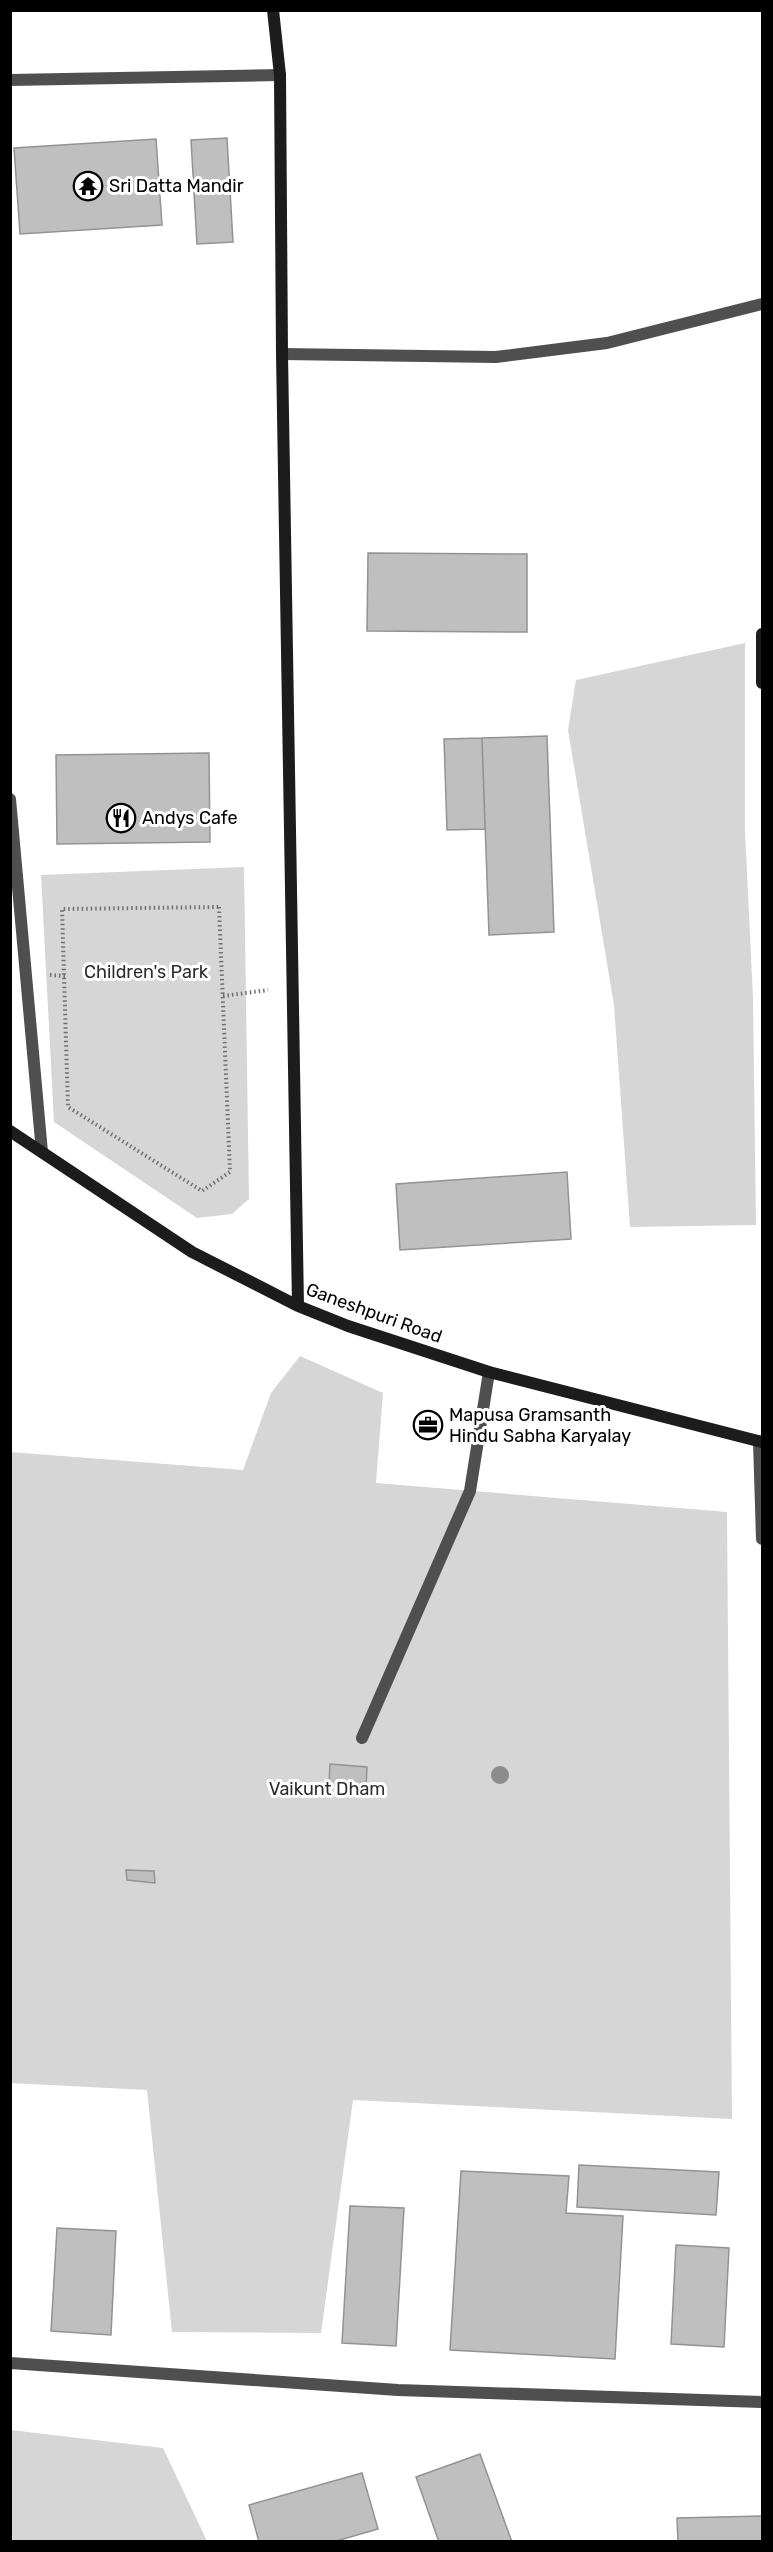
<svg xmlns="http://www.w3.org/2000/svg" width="773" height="2552" viewBox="0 0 773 2552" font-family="Rubik,sans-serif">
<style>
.green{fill:#d6d6d6}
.building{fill:#bfbfbf;stroke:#939393;stroke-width:1.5}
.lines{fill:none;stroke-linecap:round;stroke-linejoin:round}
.path{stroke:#717171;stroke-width:4;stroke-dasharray:1.5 3;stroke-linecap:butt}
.lane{stroke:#4f4f4f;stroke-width:12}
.street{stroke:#4f4f4f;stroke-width:12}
.secondary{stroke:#1c1c1c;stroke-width:12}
.tree{fill:#8c8c8c}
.labels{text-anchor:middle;stroke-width:6;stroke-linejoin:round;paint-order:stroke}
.poi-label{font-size:18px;fill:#000;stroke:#fff;text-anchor:start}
.park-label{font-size:18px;fill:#2d2d2d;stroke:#fff}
.street-label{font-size:18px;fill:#000;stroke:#fff}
</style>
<rect width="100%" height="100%" fill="#fff"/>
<path class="green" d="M745 643V831L753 998 756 1225 630 1227 614 1005 568 730 576 680Z
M244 867 249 1199 232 1214 197 1218 54 1122 41 875Z
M300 1356 383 1393 376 1483 727 1512 732 2119 353 2100 321 2333 172 2332 147 2090 11 2083 10 1452 243 1470 271 1393Z
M11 2430 163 2448 207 2541H11Z"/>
<path class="building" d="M227 138 233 242 197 244 191 140Z
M156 139 162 225 20 234 14 148Z
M368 553 527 554V632L367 631Z
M547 736 554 932 489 935 482 738Z
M482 738 485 829 447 830 444 739Z
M209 753 210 842 57 844 56 755Z
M567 1172 571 1239 400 1250 396 1184Z
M330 1764 367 1767 366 1788 329 1785Z
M126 1870 154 1871 155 1883 127 1880Z
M579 2165 719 2172 716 2215 577 2207Z
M461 2171 569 2176 566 2213 623 2216 615 2359 450 2350Z
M350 2206 404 2208 396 2346 342 2343Z
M57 2228 116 2231 111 2335 51 2331Z
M676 2245 729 2248 724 2347 671 2344Z
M480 2454 512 2542H439L416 2477Z
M362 2473 378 2529 333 2542H259L249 2505Z
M762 2516V2542H678L677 2518Z"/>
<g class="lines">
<path class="path" d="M219 907 230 1172 202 1191 68 1107 62 909Z
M50 975 65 976
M223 996 268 990"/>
<path class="lane" d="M759 1441 762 1539
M362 1738 470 1491 489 1372"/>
<path class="street" d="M10 80 280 75
M282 354 496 357 607 343 762 304
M10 799 42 1152
M10 2363 398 2390 762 2402"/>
<path class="secondary" d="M273 10 280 75 282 354 298 1306
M762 634V683
M10 1131 192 1252 298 1306 348 1326 489 1372 762 1442"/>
</g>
<circle class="tree" cx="500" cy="1775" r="9"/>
<defs>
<g id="temple-ring" transform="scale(1.5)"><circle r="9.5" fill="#fff" stroke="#000" stroke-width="1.5"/><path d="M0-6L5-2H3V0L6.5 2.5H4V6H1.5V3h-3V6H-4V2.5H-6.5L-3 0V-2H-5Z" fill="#000"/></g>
<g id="restaurant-ring" transform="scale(1.5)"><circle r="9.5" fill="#fff" stroke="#000" stroke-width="1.5"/><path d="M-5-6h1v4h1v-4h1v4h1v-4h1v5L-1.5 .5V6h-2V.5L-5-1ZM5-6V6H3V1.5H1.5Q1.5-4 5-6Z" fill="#000"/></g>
<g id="office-ring" transform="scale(1.5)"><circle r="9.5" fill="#fff" stroke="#000" stroke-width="1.5"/><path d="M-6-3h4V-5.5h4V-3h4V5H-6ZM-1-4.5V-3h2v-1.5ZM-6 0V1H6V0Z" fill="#000"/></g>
</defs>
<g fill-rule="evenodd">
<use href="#temple-ring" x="88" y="186"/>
<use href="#restaurant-ring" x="121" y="818"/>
<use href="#office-ring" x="428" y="1425"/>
</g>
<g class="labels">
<g class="poi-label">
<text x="109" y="192">Sri Datta Mandir</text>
<text x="142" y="824">Andys Cafe</text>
<text x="449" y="1421">Mapusa Gramsanth<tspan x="449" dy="21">Hindu Sabha Karyalay</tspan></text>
</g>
<g class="park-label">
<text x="146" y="978">Children's Park</text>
<text x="327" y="1795">Vaikunt Dham</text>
</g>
<g class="street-label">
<text transform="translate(374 1313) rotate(20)" y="6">Ganeshpuri Road</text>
</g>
</g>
<rect width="773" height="2552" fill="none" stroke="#000000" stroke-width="24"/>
</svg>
